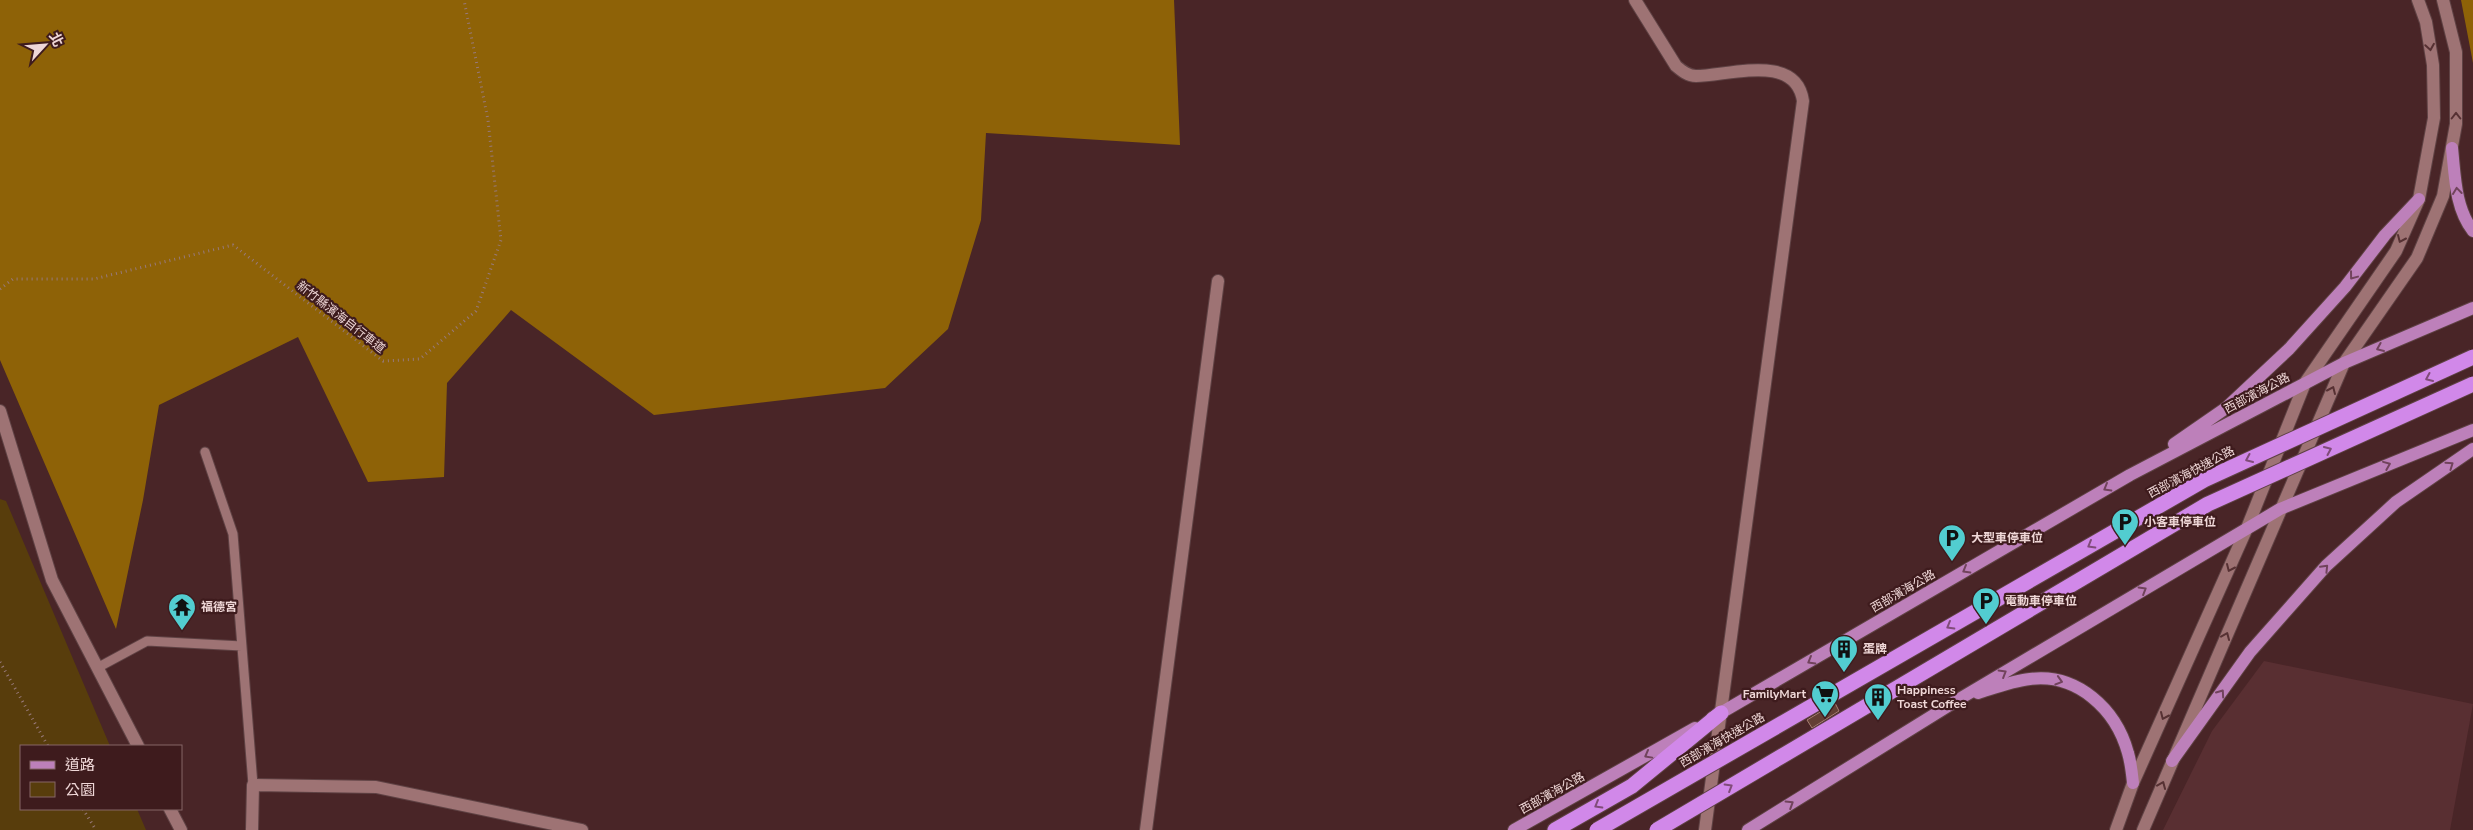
<svg xmlns="http://www.w3.org/2000/svg" width="2473" height="830" viewBox="0 0 2473 830" font-family="'Nunito Sans','Noto Sans TC',sans-serif">
<style>
.built{fill:#592f32}
.green{fill:#583d0c}
.forest{fill:#8e6207}
.building{fill:#633f34;stroke:#a98074}
.lines{fill:none;stroke-linecap:round;stroke-linejoin:round}
.lane-casing{stroke:#5f4244;stroke-width:11}
.street-casing{stroke:#5f4244;stroke-width:14}
.secondary-casing{stroke:#5f4244;stroke-width:14}
.primary-casing{stroke:#5f4244;stroke-width:14}
.highway-casing{stroke:#5f4244;stroke-width:17}
.path{stroke:#98797a;stroke-width:3;stroke-dasharray:1 4;stroke-linecap:butt}
.lane{stroke:#9e7374;stroke-width:9}
.street{stroke:#9e7374;stroke-width:12}
.secondary{stroke:#9e7374;stroke-width:12}
.primary{stroke:#bd80ba;stroke-width:12}
.highway{stroke:#d188e9;stroke-width:15}
.highway-bridge-casing{stroke:#5f4244;stroke-width:17;stroke-linecap:butt}
.highway-bridge{stroke:#d188e9;stroke-width:15}
.oneway{stroke:#563133}
.oneway2{stroke:#71435c}
.oneway3{stroke:#804c79}
.labels{text-anchor:middle;stroke-width:4.5;stroke-linejoin:round;paint-order:stroke}
.street-label{font-size:12px;fill:#efd7d7;stroke:#3e1b1d}
.poi-label{font-size:12px;font-weight:bold;fill:#efd7d7;stroke:#3e1b1d;text-anchor:start}
</style>
<rect width="100%" height="100%" fill="#492527"/>
<path class="built" d="M2264 661 2473 704 2450 830H2163L2212 731Z"/>
<path class="green" d="M0 499 6 501 110 746H21V809H137L146 830H0Z"/>
<path class="forest" d="M0 0H1174L1180 145 986 133 981 220 948 329 885 388 654 415 511 310 447 383 444 477 368 482 298 337 159 405 143 500 116 629 0 360Z
M2461 0H2473V63Z"/>
<path class="building" d="M1835 703 1839 711 1812 728 1807 720Z"/>
<g class="lines">
<g class="lane-casing">
<path id="lane" d="M205 452 233 534 253 785
M97 668 147 641 242 646"/>
</g>
<g class="street-casing">
<path id="street" d="M1635 0 1676 66C1682 71 1688 76 1696 76 1728 76 1796 52 1803 101L1705 830
M0 411 52 580 138 746
M170 809 181 830
M252 830 253 785 376 787 582 830
M1146 830 1218 281"/>
</g>
<g class="secondary-casing">
<path id="secondary" d="M2116 830 2133 783 2247 528 2305 383 2396 251 2419 199 2434 118 2433 65 2426 22 2418 0
M2143 830 2344 363 2417 258 2443 196 2456 124V52L2443 0"/>
</g>
<g class="primary-casing">
<path id="primary" d="M2452 148C2455 176 2455 208 2473 231
M2174 444 2226 408 2289 349 2345 287 2385 235 2419 199
M1978 693C1994 688 2012 681 2030 679 2077 673 2116 709 2128 753 2131 763 2132 773 2133 783
M1712 718 2130 475 2344 363 2473 308
M2172 761 2250 652 2326 566 2396 502 2473 449
M1514 830 1695 728
M1748 830 1961 698 2280 509 2473 430"/>
</g>
<g class="highway-casing">
<path id="highway" d="M1555 830 1632 786 1721 713"/>
</g>
<path class="path" d="M0 289 13 279H94L233 245 383 361 420 359 476 311 501 240 488 120 464 0
M0 662 48 746
M83 809 96 830"/>
<use href="#lane" class="lane"/>
<use href="#street" class="street"/>
<use href="#secondary" class="secondary"/>
<use href="#primary" class="primary"/>
<use href="#highway" class="highway"/>
<g class="highway-bridge-casing">
<path id="highway-bridge" d="M1597 830 2204 480 2473 357
M1657 830 2208 504 2473 384"/>
</g>
<use href="#highway-bridge" class="highway-bridge"/>
</g>
<defs><path id="oneway-chevron" d="M-2-3.5L2.5 0L-2 3.5" fill="none" stroke-width="1.6" stroke-linecap="round" stroke-linejoin="round" transform="scale(1.25)"/></defs>
<g class="oneway">
<use href="#oneway-chevron" transform="translate(2430 47) rotate(81)"/>
<use href="#oneway-chevron" transform="translate(2456 116) rotate(-90)"/>
<use href="#oneway-chevron" transform="translate(2401 239) rotate(114)"/>
<use href="#oneway-chevron" transform="translate(2332 390) rotate(-66)"/>
<use href="#oneway-chevron" transform="translate(2230 568) rotate(114)"/>
<use href="#oneway-chevron" transform="translate(2226 636) rotate(-67)"/>
<use href="#oneway-chevron" transform="translate(2164 716) rotate(114)"/>
<use href="#oneway-chevron" transform="translate(2162 785) rotate(-67)"/>
</g>
<g class="oneway2">
<use href="#oneway-chevron" transform="translate(2457 191) rotate(-97)"/>
<use href="#oneway-chevron" transform="translate(2353 276) rotate(127)"/>
<use href="#oneway-chevron" transform="translate(2380 348) rotate(157)"/>
<use href="#oneway-chevron" transform="translate(2387 465) rotate(-22)"/>
<use href="#oneway-chevron" transform="translate(2450 465) rotate(-35)"/>
<use href="#oneway-chevron" transform="translate(2107 488) rotate(150)"/>
<use href="#oneway-chevron" transform="translate(2325 568) rotate(-46)"/>
<use href="#oneway-chevron" transform="translate(1966 570) rotate(150)"/>
<use href="#oneway-chevron" transform="translate(2143 590) rotate(-31)"/>
<use href="#oneway-chevron" transform="translate(1811 661) rotate(150)"/>
<use href="#oneway-chevron" transform="translate(2003 673) rotate(-31)"/>
<use href="#oneway-chevron" transform="translate(2059 681) rotate(17)"/>
<use href="#oneway-chevron" transform="translate(2221 693) rotate(-55)"/>
<use href="#oneway-chevron" transform="translate(1648 755) rotate(151)"/>
<use href="#oneway-chevron" transform="translate(1790 804) rotate(-32)"/>
</g>
<g class="oneway3">
<use href="#oneway-chevron" transform="translate(2429 378) rotate(156)"/>
<use href="#oneway-chevron" transform="translate(2328 450) rotate(-24)"/>
<use href="#oneway-chevron" transform="translate(2249 459) rotate(156)"/>
<use href="#oneway-chevron" transform="translate(2091 545) rotate(150)"/>
<use href="#oneway-chevron" transform="translate(1950 626) rotate(150)"/>
<use href="#oneway-chevron" transform="translate(1729 787) rotate(-31)"/>
<use href="#oneway-chevron" transform="translate(1598 805) rotate(150)"/>
</g>
<defs>
<g id="parking-pin" transform="scale(1.4375)"><path d="M0 17L-7.5 6A9.5 9.5 0 1 1 7.5 6Z" fill="#52cdd0" stroke="#3e1b1d"/><path d="M-3.5-5.5H1a3.5 3.5 0 0 1 0 7H-1V5.5H-3.5ZM-1-3.4V-.6H.8a1.4 1.4 0 0 0 0-2.8Z" fill="#111"/></g>
<g id="temple-pin" transform="scale(1.4375)"><path d="M0 17L-7.5 6A9.5 9.5 0 1 1 7.5 6Z" fill="#52cdd0" stroke="#3e1b1d"/><path d="M0-6L5-2H3V0L6.5 2.5H4V6H1.5V3h-3V6H-4V2.5H-6.5L-3 0V-2H-5Z" fill="#111"/></g>
<g id="building-pin" transform="scale(1.4375)"><path d="M0 17L-7.5 6A9.5 9.5 0 1 1 7.5 6Z" fill="#52cdd0" stroke="#3e1b1d"/><path d="M-4-6H4V6H1V3H-1V6H-4ZM-2.5-4.3h1.7v1.8h-1.7ZM.8-4.3h1.7v1.8H.8ZM-2.5-1h1.7V.8h-1.7ZM.8-1h1.7V.8H.8Z" fill="#111"/></g>
<g id="supermarket-pin" transform="scale(1.4375)"><path d="M0 17L-7.5 6A9.5 9.5 0 1 1 7.5 6Z" fill="#52cdd0" stroke="#3e1b1d"/><path d="M-6-5.5h2.5l.6 2H6L4.5 2H-2.5L-4.4-4H-6ZM-1.5 3.2a1.3 1.3 0 1 0 .1 0ZM3 3.2a1.3 1.3 0 1 0 .1 0Z" fill="#111"/></g>
</defs>
<g fill-rule="evenodd">
<use href="#parking-pin" x="2125" y="522"/>
<use href="#parking-pin" x="1952" y="538"/>
<use href="#parking-pin" x="1986" y="601"/>
<use href="#temple-pin" x="182" y="607"/>
<use href="#building-pin" x="1844" y="649"/>
<use href="#supermarket-pin" x="1825" y="694"/>
<use href="#building-pin" x="1878" y="697"/>
</g>
<g class="labels">
<g class="street-label">
<text transform="translate(341 317) rotate(38)" y="4">新竹縣濱海自行車道</text>
<text transform="translate(2257 393) rotate(-28)" y="4">西部濱海公路</text>
<text transform="translate(2191 472) rotate(-28)" y="4">西部濱海快速公路</text>
<text transform="translate(1903 591) rotate(-30)" y="4">西部濱海公路</text>
<text transform="translate(1722 740) rotate(-30)" y="4">西部濱海快速公路</text>
<text transform="translate(1552 793) rotate(-29)" y="4">西部濱海公路</text>
</g>
<g class="poi-label">
<text x="2144" y="526">小客車停車位</text>
<text x="1971" y="542">大型車停車位</text>
<text x="2005" y="605">電動車停車位</text>
<text x="201" y="611">福德宮</text>
<text x="1863" y="653">蛋牌</text>
<text x="1897" y="694">Happiness<tspan x="1897" dy="14">Toast Coffee</tspan></text>
<text x="1806" y="698" text-anchor="end">FamilyMart</text>
</g>
</g>
<rect x="20" y="745" width="162" height="65" fill="#3e1b1d" stroke="#856667"/>
<rect x="30" y="761" width="25" height="8" fill="#bd80ba" stroke="#856667"/>
<text x="65" y="770" font-size="15" fill="#efd7d7">道路</text>
<rect x="30" y="782" width="25" height="15" fill="#583d0c" stroke="#856667"/>
<text x="65" y="795" font-size="15" fill="#efd7d7">公園</text>
<g transform="translate(45 45) rotate(64)" stroke="#3e1b1d" stroke-width="4" paint-order="stroke">
<path d="M0-4L9 19L0 12L-9 19Z" fill="#efd7d7"/>
<text y="-8" font-size="14" font-weight="bold" text-anchor="middle" fill="#efd7d7">北</text>
</g>
</svg>
